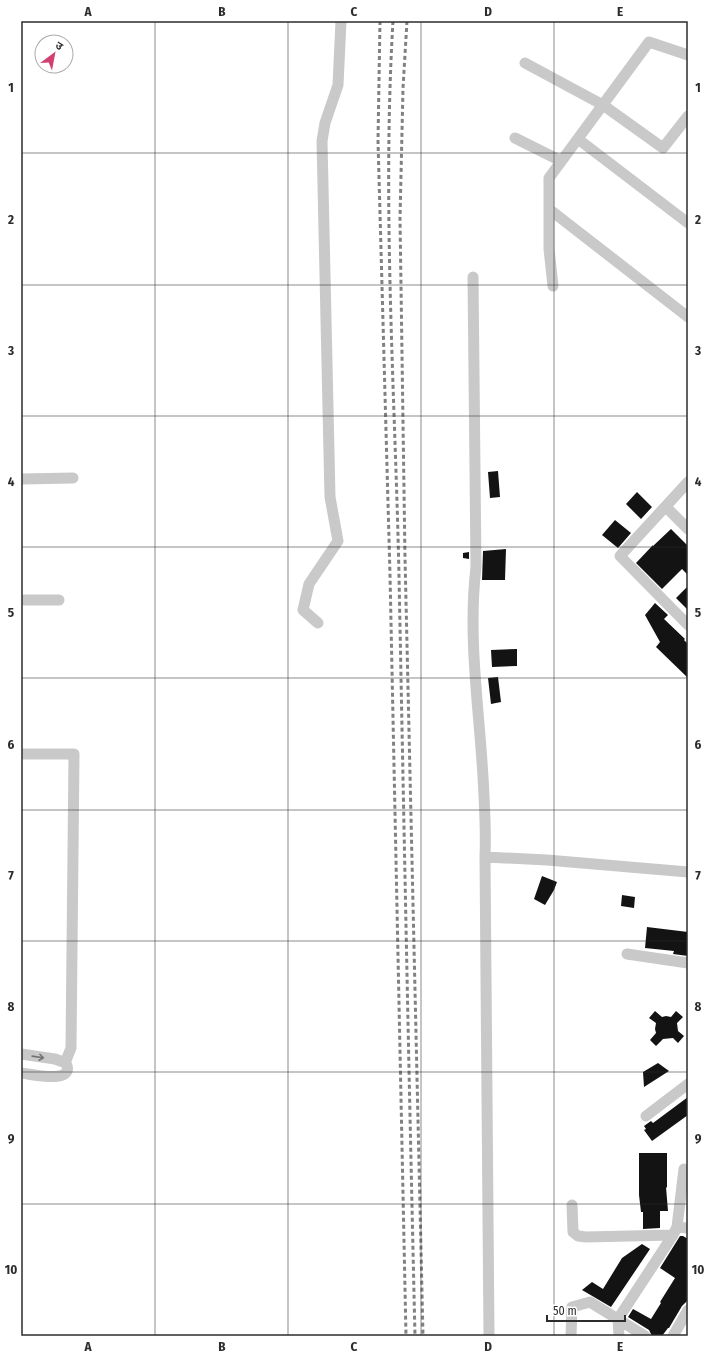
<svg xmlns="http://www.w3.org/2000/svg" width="709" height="1357" viewBox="0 0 709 1357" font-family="'Fira Sans Condensed','Noto Sans Devanagari',sans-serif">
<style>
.building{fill:#131313}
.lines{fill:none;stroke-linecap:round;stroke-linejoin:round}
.minor{stroke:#c9c9c9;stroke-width:11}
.rail{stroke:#818181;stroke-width:3;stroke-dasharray:4 3;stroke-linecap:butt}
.oneway{stroke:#737373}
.grid{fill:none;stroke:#2c2c2c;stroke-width:1;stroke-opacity:0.55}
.neatline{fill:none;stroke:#2c2c2c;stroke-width:1.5}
.grid-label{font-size:13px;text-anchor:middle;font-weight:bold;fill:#2c2c2c}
</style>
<rect width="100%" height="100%" fill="#fff"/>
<path class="building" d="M498 471 500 497 490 498 488 472Z
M637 492 652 507 641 519 626 504Z
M615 520 631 533 618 548 602 535Z
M671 529 688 546V575L682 569 662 589 636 563 653 545V546Z
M506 549 505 580H482L483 551Z
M469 552V559L463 558V553Z
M688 586V610L676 598Z
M655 603 668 615 664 619 685 639 684 640 688 644V678L656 647 660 642 645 615Z
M517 649V666L492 667 491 650Z
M498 677 501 702 491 704 488 678Z
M542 876 557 882 554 890 545 905 534 899Z
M622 895 635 897 634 908 621 906Z
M647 927 688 932V956L673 954 674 951 645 948Z
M655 1011 662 1017 666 1016 671 1017 676 1011 683 1017 677 1023 678 1031 684 1036 678 1043 673 1038 663 1039 656 1046 650 1040 656 1033 655 1029 656 1023 649 1018Z
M658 1063 669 1071 644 1087 643 1072Z
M688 1097V1115L652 1141 644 1130 646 1129 644 1126 651 1121 653 1123Z
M639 1153H667V1188L666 1187 668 1211H660V1228L643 1229V1212H641L639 1195Z
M680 1236H683L688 1239V1300L682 1306 669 1328H668L662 1336H652L649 1330 628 1317 633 1309 651 1319 661 1303 660 1302 675 1278 660 1268Z
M642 1244 650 1249 611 1307 582 1290 592 1282 603 1289 622 1258Z"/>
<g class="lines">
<path class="minor" d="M525 63 603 105 663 148 688 116
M515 138 561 161
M578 139 688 223
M549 209 688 317
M473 277 476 567C467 643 481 719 484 796 485 816 486 836 485 857L489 1336
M553 286 549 249V178L649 42 688 55
M21 479 73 478
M688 482 620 556 688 625
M666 507 688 529
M21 600H59
M318 623 303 610 309 584 338 541 330 497 322 141 325 123 338 85 341 21
M21 754H74L71 1048 65 1063
M485 857 547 860 688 872
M627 954 688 963
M21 1054 55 1059 66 1063C76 1085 31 1074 21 1073
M646 1116 688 1084
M572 1205 573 1232 578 1236 586 1237 673 1235
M677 1227 684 1169
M571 1336 572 1307 590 1302 645 1336
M619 1336 618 1319 673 1235 677 1227 688 1228
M673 1336 688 1310"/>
<path class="rail" d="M380 21 378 141 390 575 406 1336
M393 21C382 206 395 391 399 576 404 829 409 1083 415 1336
M407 21 403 88 400 218 405 558 423 1336"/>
</g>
<defs><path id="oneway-shaft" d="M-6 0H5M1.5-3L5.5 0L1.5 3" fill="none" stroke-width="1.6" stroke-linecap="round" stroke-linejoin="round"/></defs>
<use class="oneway" href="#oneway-shaft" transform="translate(38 1057) rotate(8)"/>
<path class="grid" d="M155 21V1336M288 21V1336M421 21V1336M554 21V1336M21 153H688M21 285H688M21 416H688M21 547H688M21 678H688M21 810H688M21 941H688M21 1072H688M21 1204H688"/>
<rect width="709" height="1357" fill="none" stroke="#ffffff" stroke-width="44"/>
<g transform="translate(54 54) rotate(32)"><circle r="19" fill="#ffffff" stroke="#ababab"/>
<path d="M0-3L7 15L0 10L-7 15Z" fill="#d0416f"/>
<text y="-6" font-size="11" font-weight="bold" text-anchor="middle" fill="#2c2c2c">उ</text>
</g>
<path d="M547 1315v6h78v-6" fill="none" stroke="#2c2c2c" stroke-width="2"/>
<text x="553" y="1315" font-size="12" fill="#2c2c2c" stroke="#ffffff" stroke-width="3" paint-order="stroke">50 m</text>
<rect x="22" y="22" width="665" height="1313" class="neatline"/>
<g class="grid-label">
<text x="88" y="16">A</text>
<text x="222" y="16">B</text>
<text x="354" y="16">C</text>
<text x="488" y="16">D</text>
<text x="620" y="16">E</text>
<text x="11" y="92">1</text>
<text x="698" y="92">1</text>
<text x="11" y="224">2</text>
<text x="698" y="224">2</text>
<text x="11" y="355">3</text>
<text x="698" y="355">3</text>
<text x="11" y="486">4</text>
<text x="698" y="486">4</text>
<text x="11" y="617">5</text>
<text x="698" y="617">5</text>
<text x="11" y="749">6</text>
<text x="698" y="749">6</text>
<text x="11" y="880">7</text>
<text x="698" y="880">7</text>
<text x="11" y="1011">8</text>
<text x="698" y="1011">8</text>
<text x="11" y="1143">9</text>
<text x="698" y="1143">9</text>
<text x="11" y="1274">10</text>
<text x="698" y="1274">10</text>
<text x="88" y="1351">A</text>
<text x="222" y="1351">B</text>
<text x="354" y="1351">C</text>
<text x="488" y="1351">D</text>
<text x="620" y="1351">E</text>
</g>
</svg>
